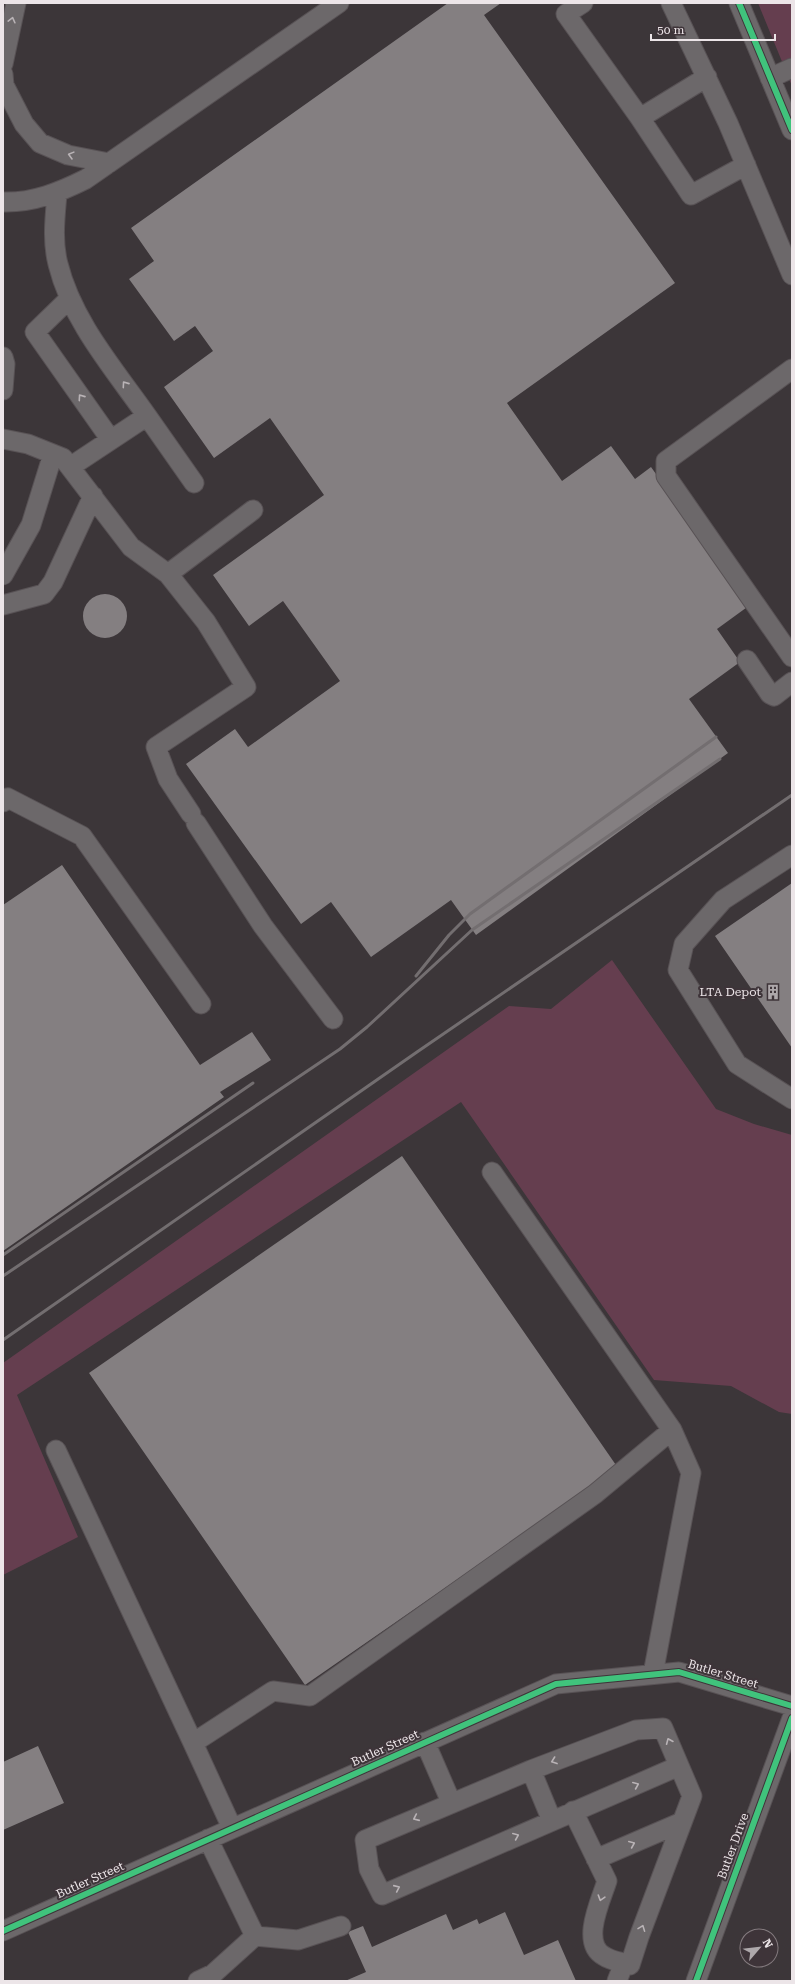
<svg xmlns="http://www.w3.org/2000/svg" width="795" height="1984" viewBox="0 0 795 1984" font-family="'Roboto Serif',serif">
<style>
.green{fill:#653e4f}
.building{fill:#847f81}
.lines{fill:none;stroke-linecap:round;stroke-linejoin:round}
.minor-casing{stroke:#585255;stroke-width:21}
.minor{stroke:#6c686a;stroke-width:19}
.rail{stroke:#736e70;stroke-width:3}
.cycleway-casing{stroke:#3e3439;stroke-width:8}
.cycleway{stroke:#40c37c;stroke-width:6}
.oneway{stroke:#b9b3b6}
.labels{text-anchor:middle;stroke-width:4;stroke-linejoin:round;paint-order:stroke}
.poi-label{font-size:12px;fill:#ece5e8;stroke:#3e3439;text-anchor:end}
.street-label{font-size:12px;fill:#ece5e8;stroke:#3e3439}
</style>
<rect width="100%" height="100%" fill="#3c3639"/>
<path class="green" d="M758 3H792V86Z
M612 960 716 1109 754 1124 792 1135V1414L779 1412 731 1386 654 1380 461 1102 17 1395 78 1537 3 1575V1363L509 1006 551 1009Z"/>
<path class="building" d="M448 3H501L484 15 675 283 507 403 562 481 611 446 635 479 651 467 750 605 717 629 740 662 689 699 728 753 476 935 451 900 371 957 331 902 301 924 186 764 235 729 248 747 340 681 283 601 249 626 213 575 324 495 270 418 214 458 164 387 213 351 195 326 174 341 129 279 154 261 131 228Z
M83 616a22 22 0 1 1 44 0a22 22 0 1 1-44 0Z
M62 865 200 1065 252 1032 271 1060 220 1092 224 1097 3 1251V905Z
M792 883V1048L715 936Z
M402 1156 618 1468 305 1685 89 1373Z
M38 1746 64 1803 3 1830V1762Z
M505 1912 524 1955 558 1940 576 1981H345L366 1972 348 1932 363 1926 372 1947 446 1914 453 1930 477 1919 479 1924Z"/>
<g class="lines">
<g class="minor-casing">
<path id="minor" d="M583 3 566 14 640 118 707 77
M671 3 728 123 792 275
M739 3 792 130
M3 64 16 3
M3 74 4 85 24 124 40 143 68 155 109 163
M770 78 792 68
M640 118 691 195 746 165
M57 194C55 217 52 241 58 264 72 321 114 369 147 416
M3 202C33 203 60 192 86 179L339 3
M70 298 35 332 111 440
M3 357 5 364 3 390
M792 369 666 461V476L792 657
M3 439 28 444 63 458 131 547 168 574 253 510
M70 467 147 416 194 483
M168 574 206 622 246 687 156 747 168 779 191 814
M3 575 31 525 53 454
M3 605 44 594 53 582 93 496
M747 660 770 694 774 696 792 682
M3 802 8 798 82 836 201 1004
M196 823 263 926 333 1019
M792 855 723 900 684 944 678 970 737 1064 792 1099
M492 1172 672 1430
M56 1450 193 1743
M425 1742 451 1802
M531 1770 552 1821
M573 1811 607 1881C601 1900 580 1943 604 1956 611 1961 622 1962 630 1965L639 1937 692 1796 663 1728 636 1730 531 1770 365 1840 369 1869 382 1895 679 1766
M232 1828 193 1743 273 1691 310 1696 595 1494 672 1430 691 1473 653 1674
M208 1839 255 1936 298 1940 341 1926
M596 1859 682 1822
M3 1931 556 1684 679 1672 792 1706
M198 1981 213 1974 255 1936
M617 1981 624 1963
M696 1981 792 1718"/>
</g>
<use href="#minor" class="minor"/>
<path class="rail" d="M416 976 449 935 470 914 716 737
M3 1255 253 1083
M3 1276 340 1049 367 1027 472 930 720 759
M3 1340 417 1052 792 795"/>
<g class="cycleway-casing">
<path id="cycleway" d="M739 3 792 130
M3 1931 556 1684 679 1672 792 1706
M696 1981 792 1718"/>
</g>
<use href="#cycleway" class="cycleway"/>
</g>
<defs><path id="oneway-chevron" d="M-2-3.5L2.5 0L-2 3.5" fill="none" stroke-width="1.6" stroke-linecap="round" stroke-linejoin="round"/></defs>
<g class="oneway">
<use href="#oneway-chevron" transform="translate(12 20) rotate(-76)"/>
<use href="#oneway-chevron" transform="translate(71 155) rotate(-165)"/>
<use href="#oneway-chevron" transform="translate(125 384) rotate(-125)"/>
<use href="#oneway-chevron" transform="translate(81 397) rotate(-125)"/>
<use href="#oneway-chevron" transform="translate(669 1741) rotate(-113)"/>
<use href="#oneway-chevron" transform="translate(554 1761) rotate(160)"/>
<use href="#oneway-chevron" transform="translate(636 1785) rotate(-23)"/>
<use href="#oneway-chevron" transform="translate(416 1818) rotate(156)"/>
<use href="#oneway-chevron" transform="translate(516 1836) rotate(-23)"/>
<use href="#oneway-chevron" transform="translate(632 1844) rotate(-23)"/>
<use href="#oneway-chevron" transform="translate(397 1888) rotate(-24)"/>
<use href="#oneway-chevron" transform="translate(601 1898) rotate(107)"/>
<use href="#oneway-chevron" transform="translate(642 1928) rotate(-69)"/>
</g>
<defs>
<g id="building-bare" transform="scale(1.2)"><path d="M-4-6H4V6H1V3H-1V6H-4ZM-2.5-4.3h1.7v1.8h-1.7ZM.8-4.3h1.7v1.8H.8ZM-2.5-1h1.7V.8h-1.7ZM.8-1h1.7V.8H.8Z" fill="#aea8ab" stroke="#3e3439" stroke-width="2.5" paint-order="stroke"/></g>
</defs>
<g fill-rule="evenodd">
<use href="#building-bare" x="773" y="992"/>
</g>
<g class="labels">
<g class="poi-label">
<text x="761" y="996">LTA Depot</text>
</g>
<g class="street-label">
<text transform="translate(723 1674) rotate(17)" y="4">Butler Street</text>
<text transform="translate(385 1748) rotate(-24)" y="4">Butler Street</text>
<text transform="translate(733 1846) rotate(-70)" y="4">Butler Drive</text>
<text transform="translate(90 1880) rotate(-24)" y="4">Butler Street</text>
</g>
</g>
<rect width="795" height="1984" fill="none" stroke="#ece5e8" stroke-width="8"/>
<g transform="translate(759 1948) rotate(62)"><circle r="19" fill="#3e3439" stroke="#847b7f"/>
<path d="M0-3L7 15L0 10L-7 15Z" fill="#aea8ab"/>
<text y="-6" font-size="11" font-weight="bold" text-anchor="middle" fill="#ece5e8">N</text>
</g>
<path d="M651 34v6h124v-6" fill="none" stroke="#ece5e8" stroke-width="2"/>
<text x="657" y="34" font-size="12" fill="#ece5e8" stroke="#3e3439" stroke-width="3" paint-order="stroke">50 m</text>
</svg>
